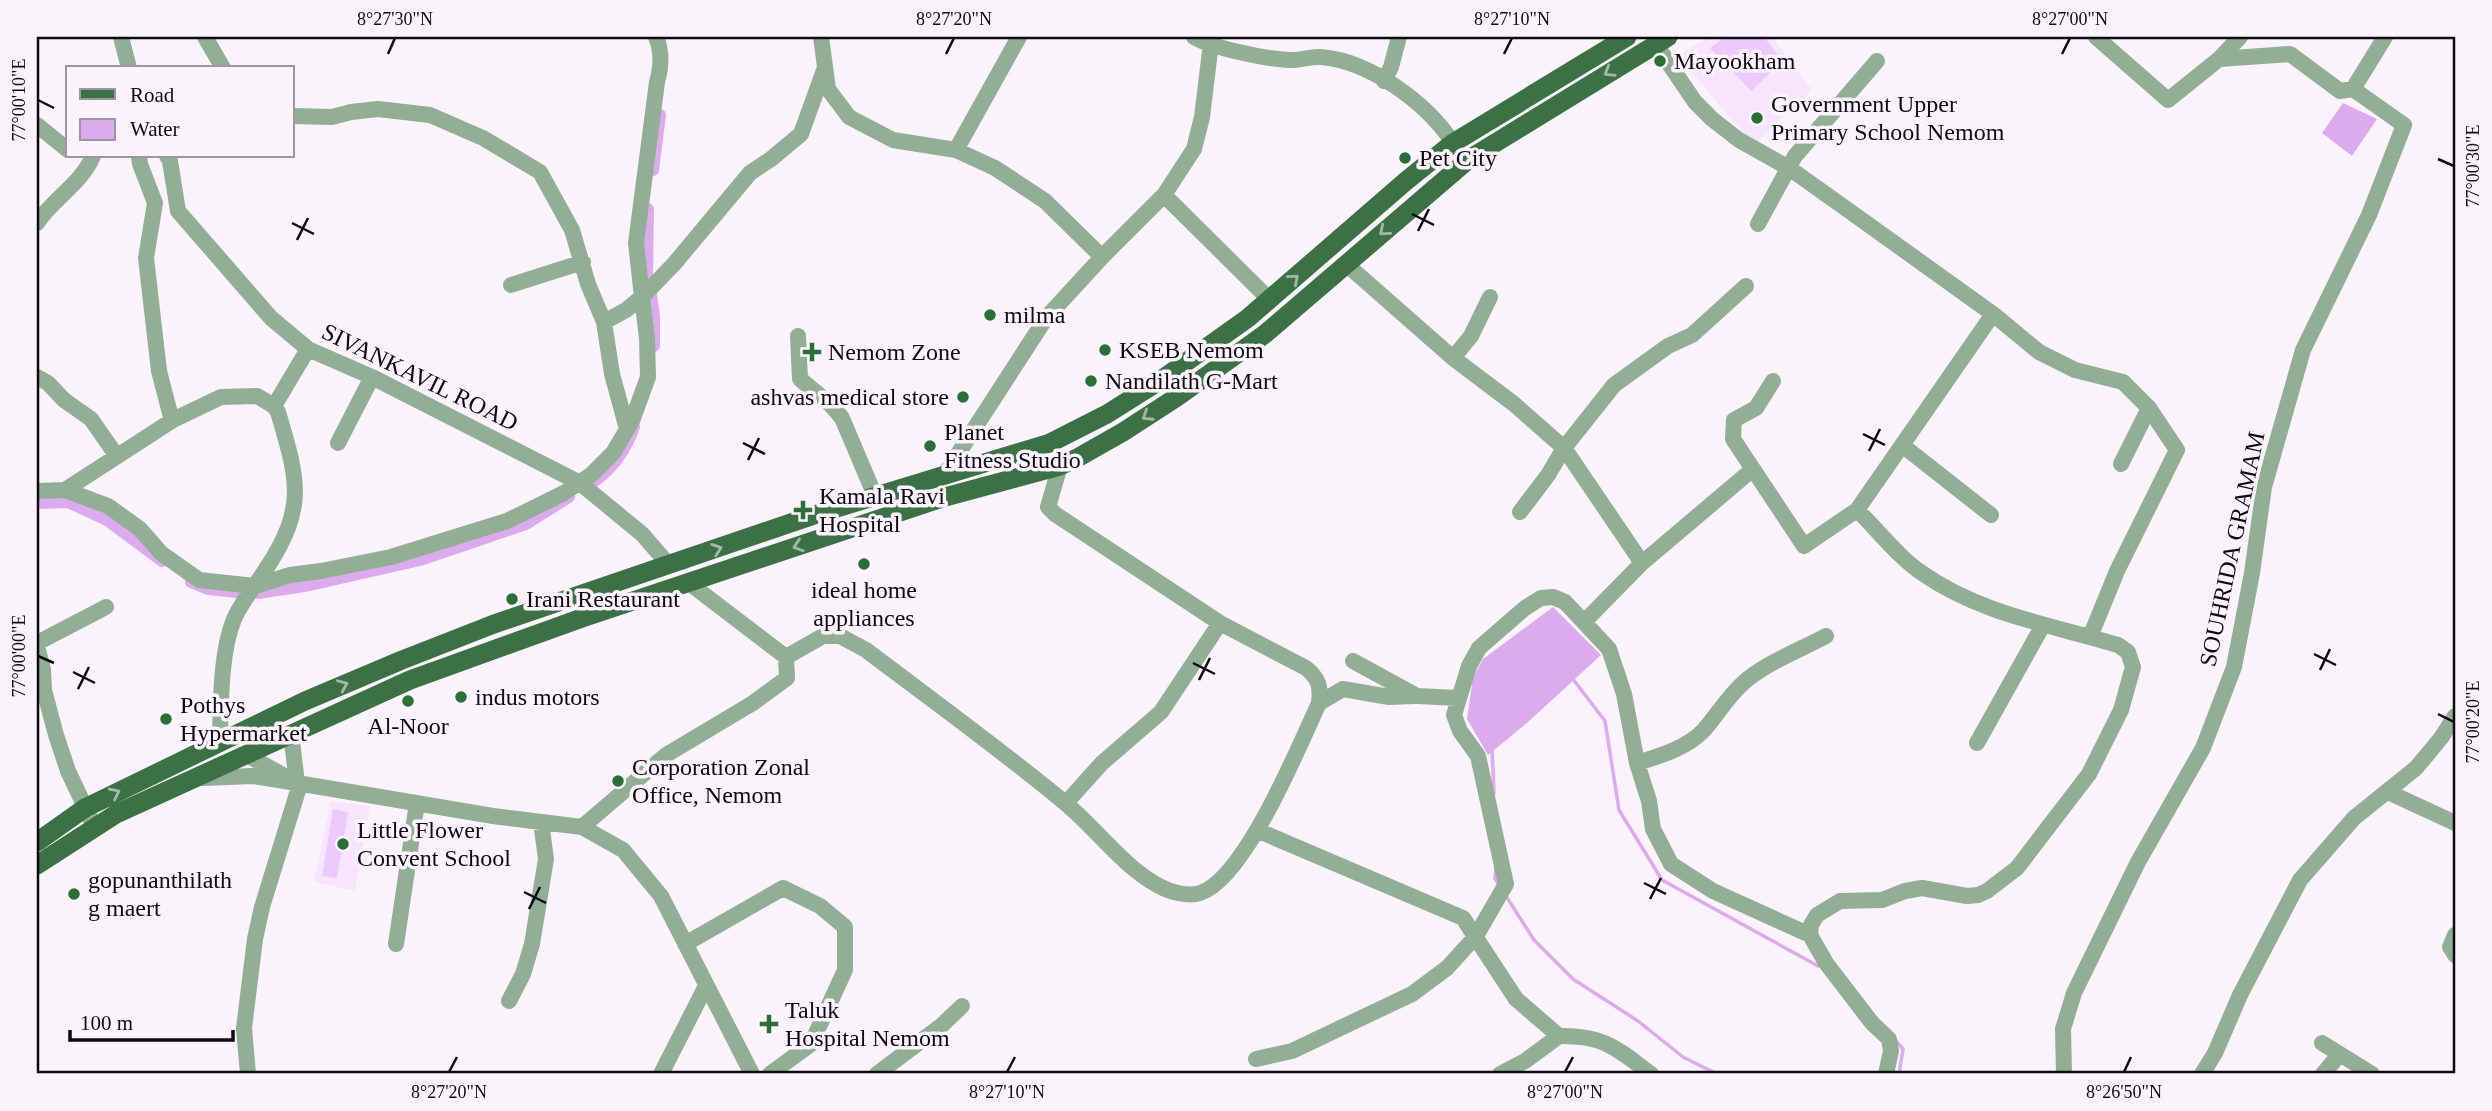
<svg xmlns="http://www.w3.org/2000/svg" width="2492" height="1111" viewBox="0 0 2492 1111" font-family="'Times New Roman',serif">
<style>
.built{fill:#f6e5fc}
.green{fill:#eec9fc}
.water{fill:#dcabed}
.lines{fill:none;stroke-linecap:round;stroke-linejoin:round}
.stream{stroke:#dcabed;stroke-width:3.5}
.canal{stroke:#dcabed;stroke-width:12}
.minor{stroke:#92ae94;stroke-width:16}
.major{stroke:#3c7145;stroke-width:19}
.oneway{stroke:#a4b8aa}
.ticks{fill:none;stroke:#0f0a11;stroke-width:2.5}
.poi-dot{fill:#2b6e38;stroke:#faf3fc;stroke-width:2.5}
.labels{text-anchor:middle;stroke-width:7;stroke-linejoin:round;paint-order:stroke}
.poi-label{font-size:24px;fill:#0f0a11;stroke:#faf3fc;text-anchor:start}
.street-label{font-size:24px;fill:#0f0a11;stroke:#faf3fc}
.neatline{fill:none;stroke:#0f0a11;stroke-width:2.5}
.ticks-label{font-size:18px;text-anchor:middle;fill:#0f0a11}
</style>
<rect width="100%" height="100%" fill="#faf3fc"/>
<path class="built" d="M1709 37H1772L1812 90 1754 145 1677 56Z
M331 801 370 806 355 891 314 882Z"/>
<path class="green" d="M1725 37H1764L1783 61 1751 91 1710 48Z
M333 809 348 812 337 878 322 876Z"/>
<path class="water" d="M2343 103 2377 119 2352 156 2322 133Z
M1553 607 1601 655 1528 722 1488 755 1467 719 1473 677 1483 659Z"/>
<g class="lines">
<path class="stream" d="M1573 679 1605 721 1619 810 1662 880 1818 966
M1492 749 1494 794
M1496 868 1495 879 1500 886
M1506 896 1534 940 1573 979 1638 1021 1683 1057 1717 1074
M1895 1040 1903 1049 1899 1074"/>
<path class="canal" d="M653 170 660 115
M647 275 648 209
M651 295 654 317V346
M593 482C613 469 626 449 634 427
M37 503 68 502 107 520 162 561
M191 582 208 589 247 593
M258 593 310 585 420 560 526 524 569 497"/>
<path class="minor" d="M121 37 129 68
M205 37 223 68
M656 37C662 51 661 68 657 82L636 243 642 297 674 264 750 173 771 159 801 134 824 70
M821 37 828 89 849 117 893 140 956 150 995 168 1045 201 1102 257
M1194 37C1212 48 1267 59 1289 60 1300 61 1310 56 1321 57 1370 61 1427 103 1453 143
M2096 37 2168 100 2219 59 2290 54 2340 91 2353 89 2385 37
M1655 43 1695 102 1712 119 1739 140 1789 168 1855 215 1993 314 2039 352 2075 370 2123 382 2149 408 2177 450 2117 571 2090 637
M2219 59 2240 37
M1384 81 1391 67 1399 37
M37 125 68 150
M956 150 1019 37
M139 156 140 164 155 203 146 258 159 371 172 421
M167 156 170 161 178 211 271 318 308 349 372 377 580 483 642 534 669 565
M1164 195 1270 300
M37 223C53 199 82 183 93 156
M1758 224 1795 156 1877 61
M1346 264 1453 358 1514 404 1564 448 1642 563 1584 622
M511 285 583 262
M604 322 612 374 627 429
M798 336 800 379 831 405 842 418 875 496
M1453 358 1471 336 1490 297
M37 377 48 383 64 400 91 419 116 455
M1773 381 1756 408 1734 420 1733 439 1804 546 1857 510 1993 314
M274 406 308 349
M338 443 372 377
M1902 445 1991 515
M2121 464 2149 408
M943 477 1046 318 1102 257 1164 195 1194 149 1202 117 1211 43
M65 490 173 420 221 397 257 396 274 406 278 412C298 480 307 507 266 569 256 585 241 602 234 619 220 653 221 705 220 741
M37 491 65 490 108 506 140 529 161 553 199 580 255 586 290 575 321 571 391 557 507 521 564 493 592 474 613 453 623 436 632 421 648 377 647 338 642 297 626 310 604 322 588 284 572 230 540 172 483 138 430 115 378 109 351 112 332 117 292 116
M1857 510C1878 530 1898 557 1922 573 1980 614 2052 625 2118 645L2128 652 2133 667 2121 710 2089 774 2017 868 1987 891 1978 895 1967 896 1922 888 1905 891 1882 900 1840 901 1817 915 1811 925 1810 935 1826 963 1872 1023 1889 1039 1891 1051 1886 1074
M1520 512 1548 475 1564 448 1614 385 1668 346 1692 335 1746 286
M1642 563 1753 469
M37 643 106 607
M37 646 43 669 44 690 56 735 68 771 95 828
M786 657 823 636H840L866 650C932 700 1000 749 1064 802 1096 828 1122 866 1159 886 1170 892 1188 897 1200 893 1245 879 1299 746 1319 703 1321 686 1319 679 1306 668L1220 623 1055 514 1048 507 1060 466
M1353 661 1417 696 1458 698
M1319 703 1343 689 1389 697 1414 696
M1977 743 2043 625
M247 755 297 783 493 816 582 827 623 850 661 896 752 1074
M1637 763C1660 756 1687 748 1704 730 1717 715 1727 698 1742 684 1765 663 1798 651 1826 636
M203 778 253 776 297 783 291 733
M2388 792 2455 823
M1066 803 1102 763 1161 712 1220 623
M582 827 666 755 753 703 787 678 786 657 689 583
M1259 831 1463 918 1516 999 1559 1036C1604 1035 1616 1048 1651 1074
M2455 935 2450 947 2455 955
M396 944 417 803
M685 944 783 888 820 906 845 927V970L811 1044 770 1074
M509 1001 523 974 532 944 546 859 541 822
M2322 1043 2372 1074
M1256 1059 1292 1051 1412 994 1447 968 1476 936 1506 884 1478 756 1460 731 1454 715 1469 666 1479 648 1525 608 1541 598 1553 597 1565 602 1609 649 1624 694 1637 763 1649 801 1653 829 1671 864 1713 891 1810 935
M248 1074 244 1028 255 939 262 907 300 784
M661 1074 706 986
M877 1074 941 1026 962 1006
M1500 1074 1525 1061 1559 1036
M2064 1074 2063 1029 2074 993 2138 862 2203 748 2234 667 2252 573 2264 487 2303 350 2369 215 2404 125 2353 89
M2202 1074 2215 1053 2240 995 2300 880 2354 818 2416 768 2441 738 2455 716
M2323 1074 2339 1055"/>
<path class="major" d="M37 842 85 808 305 701 402 660 494 624 814 515 1050 443 1107 414 1161 380 1248 318 1406 181 1453 143 1627 37
M37 865 116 814 410 680 582 618 945 497 1060 466 1079 457 1123 432 1177 397 1265 334 1469 159 1668 37"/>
</g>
<defs><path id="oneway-chevron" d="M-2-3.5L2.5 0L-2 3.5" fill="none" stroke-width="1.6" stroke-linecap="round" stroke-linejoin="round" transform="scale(1.75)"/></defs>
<g class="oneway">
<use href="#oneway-chevron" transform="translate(1609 72) rotate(148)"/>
<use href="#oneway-chevron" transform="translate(1384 231) rotate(139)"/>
<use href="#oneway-chevron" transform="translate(1294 279) rotate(-41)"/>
<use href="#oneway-chevron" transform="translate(1147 416) rotate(147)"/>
<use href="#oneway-chevron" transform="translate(798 546) rotate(162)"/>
<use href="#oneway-chevron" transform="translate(717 549) rotate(-19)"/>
<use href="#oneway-chevron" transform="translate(343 685) rotate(-23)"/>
<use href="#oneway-chevron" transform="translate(115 793) rotate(-26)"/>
</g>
<path class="ticks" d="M388 54 395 38M946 54 954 38M1504 54 1512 38M2062 54 2070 38M38 100 54 108M2438 159 2454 166M1412 214 1434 225M292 223 314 234M1418 231 1429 209M297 240 308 218M1863 434 1885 445M743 443 765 454M1869 451 1880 429M748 460 759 438M2314 654 2336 665M38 656 54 663M1193 663 1215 674M2320 670 2330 649M73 672 95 683M1199 680 1210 658M78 689 89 667M2438 714 2454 722M1644 883 1666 894M524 892 546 903M1650 899 1661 878M529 909 540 887M449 1072 457 1057M1007 1072 1015 1057M1565 1072 1573 1057M2124 1072 2131 1057"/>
<g class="poi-dot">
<circle cx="1660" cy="61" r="7"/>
<circle cx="1757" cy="118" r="7"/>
<circle cx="1405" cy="158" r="7"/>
<circle cx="990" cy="315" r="7"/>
<circle cx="1105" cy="350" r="7"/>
<path d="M808.5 341.5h7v7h7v7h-7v7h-7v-7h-7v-7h7z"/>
<circle cx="1091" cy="381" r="7"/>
<circle cx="963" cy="397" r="7"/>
<circle cx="930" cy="446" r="7"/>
<path d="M799.5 499.5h7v7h7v7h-7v7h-7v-7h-7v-7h7z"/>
<circle cx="864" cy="564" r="7"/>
<circle cx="512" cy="599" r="7"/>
<circle cx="461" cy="697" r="7"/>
<circle cx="408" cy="701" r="7"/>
<circle cx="166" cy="719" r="7"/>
<circle cx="618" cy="781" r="7"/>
<circle cx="343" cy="844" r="7"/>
<circle cx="74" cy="894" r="7"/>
<path d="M765.5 1013.5h7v7h7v7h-7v7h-7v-7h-7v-7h7z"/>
</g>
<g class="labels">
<g class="poi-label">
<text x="1674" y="69">Mayookham</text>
<text x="1771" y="112">Government Upper<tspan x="1771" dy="28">Primary School Nemom</tspan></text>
<text x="1419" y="166">Pet City</text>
<text x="1004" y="323">milma</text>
<text x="1119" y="358">KSEB Nemom</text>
<text x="828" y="360">Nemom Zone</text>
<text x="1105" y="389">Nandilath G-Mart</text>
<text x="949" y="405" text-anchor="end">ashvas medical store</text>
<text x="944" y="440">Planet<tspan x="944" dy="28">Fitness Studio</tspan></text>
<text x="819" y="504">Kamala Ravi<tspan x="819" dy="28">Hospital</tspan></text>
<text x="864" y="598" text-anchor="middle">ideal home<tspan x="864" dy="28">appliances</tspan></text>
<text x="526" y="607">Irani Restaurant</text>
<text x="475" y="705">indus motors</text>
<text x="180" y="713">Pothys<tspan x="180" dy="28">Hypermarket</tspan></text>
<text x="408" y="734" text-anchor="middle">Al-Noor</text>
<text x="632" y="775">Corporation Zonal<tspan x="632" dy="28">Office, Nemom</tspan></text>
<text x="357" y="838">Little Flower<tspan x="357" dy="28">Convent School</tspan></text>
<text x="88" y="888">gopunanthilath<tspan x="88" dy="28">g maert</tspan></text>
<text x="785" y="1018">Taluk<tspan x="785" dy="28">Hospital Nemom</tspan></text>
</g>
<g class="street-label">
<text transform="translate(420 377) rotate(26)" y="8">SIVANKAVIL ROAD</text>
<text transform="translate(2232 549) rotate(-78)" y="8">SOUHRIDA GRAMAM</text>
</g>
</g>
<rect width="2492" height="1111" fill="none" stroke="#faf3fc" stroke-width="77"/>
<rect x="66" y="66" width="228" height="91" fill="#faf3fc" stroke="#9c969e" stroke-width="2"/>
<rect x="80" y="89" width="35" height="10" fill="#3c7145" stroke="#9c969e" stroke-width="2"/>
<text x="130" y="102" font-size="21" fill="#0f0a11">Road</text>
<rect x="80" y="119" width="35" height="21" fill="#dcabed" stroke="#9c969e" stroke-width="2"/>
<text x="130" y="136" font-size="21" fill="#0f0a11">Water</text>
<path d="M70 1030v10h163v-10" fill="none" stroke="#0f0a11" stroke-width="3.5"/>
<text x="80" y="1030" font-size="21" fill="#0f0a11" stroke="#faf3fc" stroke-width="5" paint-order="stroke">100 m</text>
<rect x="38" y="38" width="2416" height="1034" class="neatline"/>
<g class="ticks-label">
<text x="395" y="25">8°27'30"N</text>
<text x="954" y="25">8°27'20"N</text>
<text x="1512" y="25">8°27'10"N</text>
<text x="2070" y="25">8°27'00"N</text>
<text transform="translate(19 100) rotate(-90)" y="6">77°00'10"E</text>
<text transform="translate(2473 166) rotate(-90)" y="6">77°00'30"E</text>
<text transform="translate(19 656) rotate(-90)" y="6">77°00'00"E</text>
<text transform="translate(2473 722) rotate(-90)" y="6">77°00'20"E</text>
<text x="449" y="1098">8°27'20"N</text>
<text x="1007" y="1098">8°27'10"N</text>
<text x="1565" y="1098">8°27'00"N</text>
<text x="2124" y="1098">8°26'50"N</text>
</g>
</svg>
